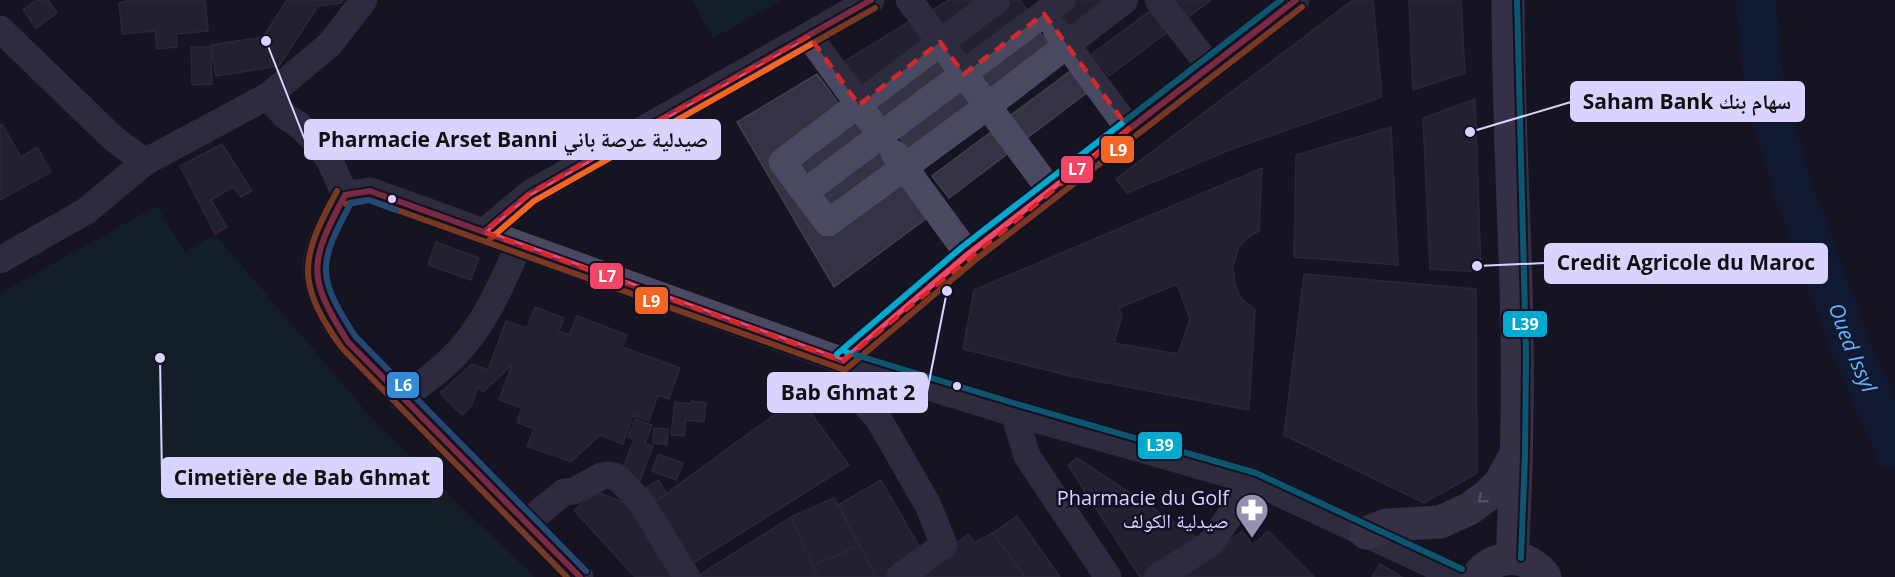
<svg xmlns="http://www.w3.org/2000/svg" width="1895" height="577" viewBox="0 0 1895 577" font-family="'Open Sans','Noto Naskh Arabic',sans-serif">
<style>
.green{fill:#132c2d}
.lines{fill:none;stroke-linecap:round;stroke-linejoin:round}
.river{stroke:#0d2144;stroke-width:40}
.building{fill:#343243;stroke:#433f54;stroke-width:1.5;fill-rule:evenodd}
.minor{stroke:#4a4962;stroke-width:27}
.major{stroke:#5e5373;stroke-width:33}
.bus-1-casing{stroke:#130f26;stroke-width:10}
.bus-2-casing{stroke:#130f26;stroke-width:10}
.bus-3-casing{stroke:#130f26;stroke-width:10}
.bus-4-casing{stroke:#130f26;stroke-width:10}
.bus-1{stroke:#f34667;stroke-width:6}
.bus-2{stroke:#f26522;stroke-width:6}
.bus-3{stroke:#00a9ce;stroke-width:6}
.bus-4{stroke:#338bd7;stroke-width:6}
.oneway{stroke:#a29ac0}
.marked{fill:none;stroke:#d62828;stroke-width:4.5;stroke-dasharray:12 8;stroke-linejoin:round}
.bus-dot{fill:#d9d4ff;stroke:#130f26;stroke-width:2}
.labels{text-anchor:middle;stroke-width:5;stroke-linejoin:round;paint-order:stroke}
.poi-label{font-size:20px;fill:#d9d4ff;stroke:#130f26;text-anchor:end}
.water-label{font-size:21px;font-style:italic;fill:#62b6ff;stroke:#130f26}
.leader{fill:none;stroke:#d9d4ff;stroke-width:2}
.callout-dot{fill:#d9d4ff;stroke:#130f26;stroke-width:2}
.callout{fill:#d9d4ff;stroke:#d9d4ff;stroke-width:2}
.callout-label{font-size:21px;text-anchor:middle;font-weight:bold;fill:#111}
.line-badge{stroke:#130f26;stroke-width:2}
.badge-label{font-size:16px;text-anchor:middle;font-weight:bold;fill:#fff}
</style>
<rect width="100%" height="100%" fill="#161421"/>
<path class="green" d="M692 0H783L713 38Z
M157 206 185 252 215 234 376 423 534 577H0V293Z"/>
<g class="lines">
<path class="river" id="s1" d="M1756 0 1764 91 1793 189 1849 343 1895 450"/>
</g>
<path class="building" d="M36 0H48L57 13 36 28 23 10Z
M130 0H205L208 31 176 34 177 47 157 49 155 31 122 34 119 3Z
M287 0H343L341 3 318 6 279 66 216 76 211 45 263 37Z
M949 0H991L947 33 931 11Z
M1014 0H1020L1034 19 971 66 955 44Z
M1076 0H1122L1075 35 1058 13Z
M1171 0H1211L1186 19Z
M1353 0H1373L1382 97 1227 151 1127 193 1116 179Z
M1409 0H1461L1465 73 1413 90Z
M1155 7 1171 29 1109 76 1092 54Z
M910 21 929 47 867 94 845 61Z
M1037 29 1054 51 991 98 975 76Z
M191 47H211L212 84 192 85Z
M936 56 952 78 890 125 873 103Z
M1073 69 1089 91 1027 138 1010 116Z
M817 74 844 111 778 163 828 232 898 181 928 217 834 287 737 122Z
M960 88 977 110 914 157 898 135Z
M1475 99 1481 272 1430 269 1423 118Z
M852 118 869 140 806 186 790 164Z
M2 124 21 157 37 147 51 172 0 200V125Z
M1391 127 1398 265 1294 257 1296 155Z
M995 129 1011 151 949 198 932 176Z
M222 144 252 191 241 197 233 187 211 200 227 227 215 234 180 166Z
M878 148 894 170 832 217 815 195Z
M1262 168 1259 231 1247 238 1238 249 1233 267 1235 285 1241 298 1255 310 1249 410 1070 376 963 349 974 290ZM1177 284 1190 319 1178 354 1114 343 1122 316 1119 308Z
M436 242 479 258 471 280 428 265Z
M1304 274 1476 289 1477 473 1424 503 1284 435Z
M535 307 564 318 559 331 569 335 577 316 627 335 622 347 680 368 669 399 658 395 649 421 633 415 623 444 600 435 571 462 527 446 534 429 517 422 522 408 499 400 512 365 483 392 478 387 471 406 462 415 440 393 472 364 488 370 506 321 527 328Z
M799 397 849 465 687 567 649 506Z
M691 401 706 403 704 422 686 420 684 436 671 435 675 402 690 404Z
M635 419 652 425 645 443 653 446 639 483 620 476 634 439 628 437Z
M654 428 668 429 667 445 653 443Z
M658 454 683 463 676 480 652 471Z
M1077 458 1201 540 1150 577H1140L1068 465Z
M659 480 667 495 651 504 643 489Z
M881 480 923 553 887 577H876L838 505Z
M597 492 634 506 674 577H635L574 510Z
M834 498 860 545 813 566 791 517Z
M1017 516 1060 577H1025L993 533Z
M791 517 818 577H696Z
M1242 531 1253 545 1268 531 1314 577H1183Z
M993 533 1025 577H913L968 534 975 542Z
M860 545 876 577H818L813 566Z
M1380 564 1402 577H1372Z"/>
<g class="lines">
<path class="minor" d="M909 0 1050 190
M997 0 782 162 828 223 988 106 1125 0
M1158 0 1210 67
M0 29 113 138 145 162
M1056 30 1129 129
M809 36 870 120
M268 96 284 115 300 126 317 143 330 161 345 195
M894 153 968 254
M805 192 1062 0
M345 195 370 191 843 361 1014 413 1253 481 1458 577
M345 195C308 262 304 276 348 342L580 577
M484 232 529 194 871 0
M0 260 86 211 145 162 268 96 330 44 364 0
M843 361 968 254 1296 0
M843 361 854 392 878 418 928 505 944 545 900 577
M402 398C419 385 438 373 453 357 484 327 502 283 519 245
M1014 413 1027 456 1108 577
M527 522 564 492 574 491 602 476 610 475 617 477 640 501 687 577
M1158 577 1211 543 1253 481"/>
<path class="major" d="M1508 0C1508 95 1513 190 1516 286 1519 376 1517 468 1512 558
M1366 533 1387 525 1440 522 1469 509 1488 495 1500 483 1516 454
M1477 577C1494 553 1528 552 1545 577"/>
<g class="bus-1-casing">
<path id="bus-1" d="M345 195 370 191 843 361 968 254 1296 0
M345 195C309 263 306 276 348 342L580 577
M484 232 529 194 871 0"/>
</g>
<g class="bus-2-casing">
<path id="bus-2" d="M337 191C300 259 295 282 342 348L567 577
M346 204 369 200 845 370 974 261 1302 7
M490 239 534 201 875 8"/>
</g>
<g class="bus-3-casing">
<path id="bus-3" d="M1517 0 1526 354 1525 456 1521 558
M846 352 1017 404 1256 473 1462 569
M837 354 962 247 1281 0"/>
</g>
<g class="bus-4-casing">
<path id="bus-4" d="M396 210 369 200 351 203C317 265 317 277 355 336L586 571"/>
</g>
<use href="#bus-1" class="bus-1"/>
<use href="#bus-2" class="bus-2"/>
<use href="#bus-3" class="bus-3"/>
<use href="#bus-4" class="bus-4"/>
</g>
<defs><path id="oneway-chevron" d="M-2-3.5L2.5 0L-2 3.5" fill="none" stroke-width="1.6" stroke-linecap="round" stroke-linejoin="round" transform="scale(1.5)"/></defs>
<use class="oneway" href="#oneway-chevron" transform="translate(1482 499) rotate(140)"/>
<path d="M0 0H1895V577H0ZM1044 14 1129 129 843 361 484 232 529 194 809 36 859 105 940 42 964 74Z" fill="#161421" fill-opacity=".55" fill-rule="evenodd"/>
<path class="marked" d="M1044 14 1129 129 843 361 484 232 529 194 809 36 859 105 940 42 964 74Z"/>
<defs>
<g id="pharmacy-pin" transform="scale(1.725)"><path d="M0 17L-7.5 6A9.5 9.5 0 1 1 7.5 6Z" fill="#9591b1" stroke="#130f26"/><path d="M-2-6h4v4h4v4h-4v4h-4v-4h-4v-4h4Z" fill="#fff"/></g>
</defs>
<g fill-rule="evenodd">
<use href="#pharmacy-pin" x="1252" y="510"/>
</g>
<g class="bus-dot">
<circle cx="392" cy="199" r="5"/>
<circle cx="957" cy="386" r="5"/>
</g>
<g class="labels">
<g class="poi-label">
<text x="1229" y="505">Pharmacie du Golf<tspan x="1229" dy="23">صيدلية الكولف</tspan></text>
</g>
<g class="water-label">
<text dy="7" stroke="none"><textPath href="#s1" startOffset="363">Oued Issyl</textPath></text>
</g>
</g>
<path class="leader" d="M1470 132L1571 102M266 41L305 140M1477 266L1545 263M947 291L927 392M160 358L162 478"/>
<g class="callout-dot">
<circle cx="1470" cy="132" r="6"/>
<circle cx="266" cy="41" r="6"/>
<circle cx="1477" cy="266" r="6"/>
<circle cx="947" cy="291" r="6"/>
<circle cx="160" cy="358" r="6"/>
</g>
<g class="callout">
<rect x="1571" y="82" width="233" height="39" rx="6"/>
<rect x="305" y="120" width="415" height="39" rx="6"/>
<rect x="1545" y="244" width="282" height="39" rx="6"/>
<rect x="768" y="373" width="159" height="39" rx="6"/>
<rect x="162" y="458" width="280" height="39" rx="6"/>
</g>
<g class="callout-label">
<text x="1687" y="109">Saham Bank سهام بنك</text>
<text x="513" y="147">Pharmacie Arset Banni صيدلية عرصة باني</text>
<text x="1686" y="270">Credit Agricole du Maroc</text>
<text x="848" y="400">Bab Ghmat 2</text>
<text x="302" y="485">Cimetière de Bab Ghmat</text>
</g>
<g class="line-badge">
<rect x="1100" y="135" width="35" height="29" rx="6" fill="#f26522"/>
<rect x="1060" y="155" width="34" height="29" rx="6" fill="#f34667"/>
<rect x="589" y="262" width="35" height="28" rx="6" fill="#f34667"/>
<rect x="634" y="286" width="35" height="29" rx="6" fill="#f26522"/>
<rect x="1502" y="310" width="46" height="28" rx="6" fill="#00a9ce"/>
<rect x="386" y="371" width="34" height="28" rx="6" fill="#338bd7"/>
<rect x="1137" y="431" width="46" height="29" rx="6" fill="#00a9ce"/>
</g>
<g class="badge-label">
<text x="1118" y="156">L9</text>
<text x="1077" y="175">L7</text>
<text x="607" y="282">L7</text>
<text x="651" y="307">L9</text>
<text x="1525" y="330">L39</text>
<text x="403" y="391">L6</text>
<text x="1160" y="451">L39</text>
</g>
</svg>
